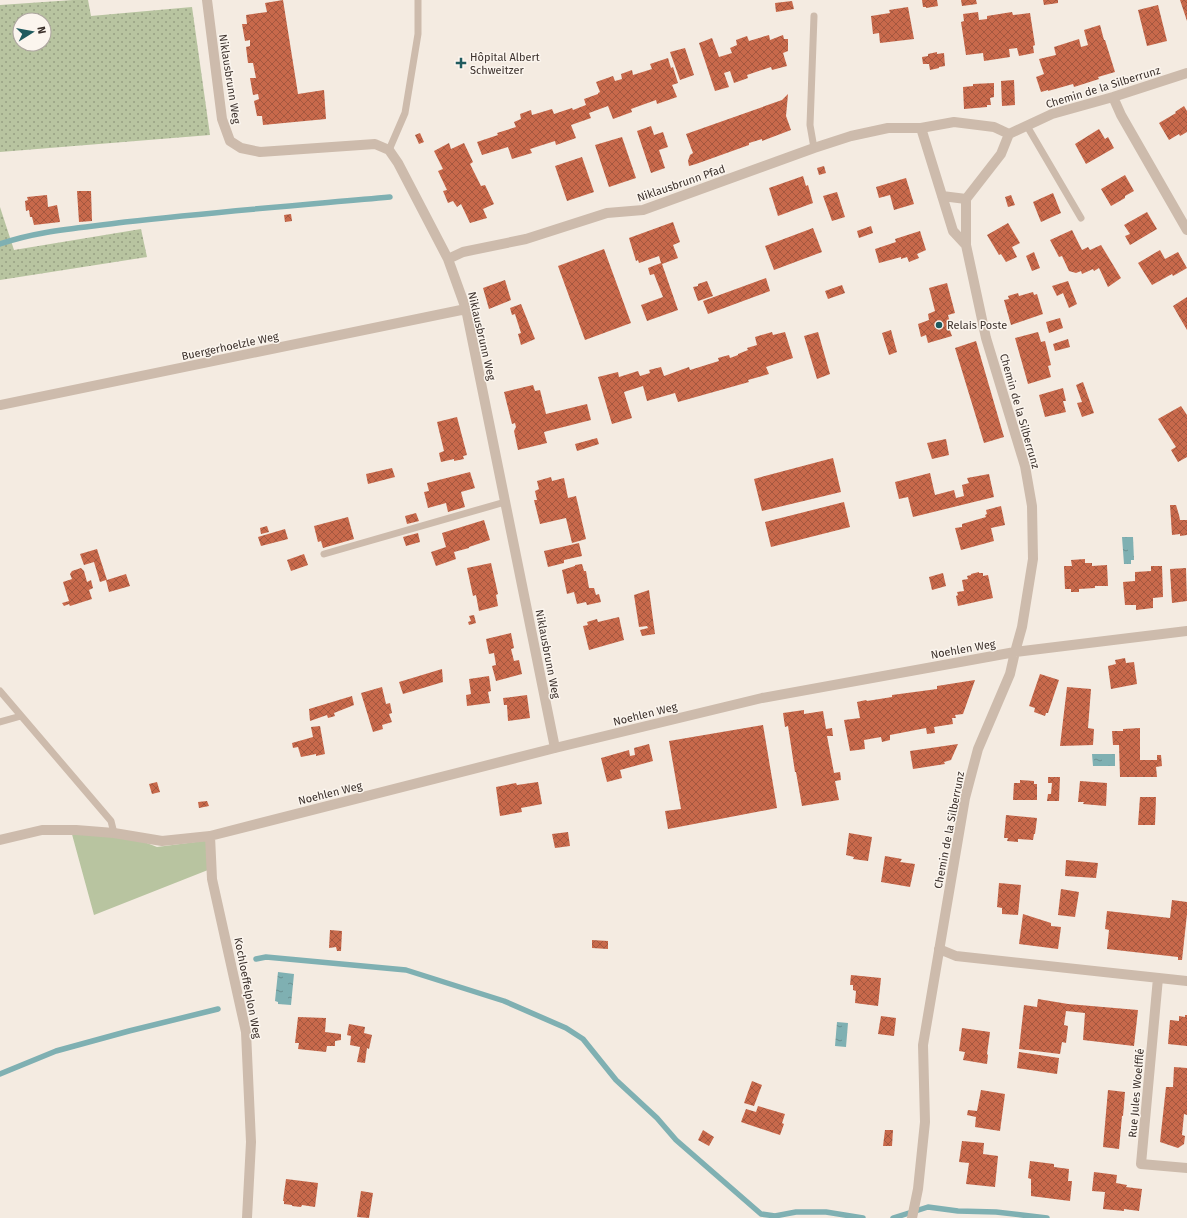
<svg xmlns="http://www.w3.org/2000/svg" width="1187" height="1218" viewBox="0 0 1187 1218" font-family="'Fira Sans',sans-serif">
<style>
.grass{fill:url(#grass-dots);fill-rule:evenodd}
.garden{fill:#b8c4a0}
.water{fill:url(#water-ripples)}
.lines{fill:none;stroke-linecap:round;stroke-linejoin:round}
.stream{stroke:#7fb0b2;stroke-width:5.5}
.building{fill:url(#building-cross-hatch)}
.lane{stroke:#cdbbac;stroke-width:7}
.street{stroke:#cdbbac;stroke-width:10}
.poi-dot{fill:#1f5a5e;stroke:#fbf5ee;stroke-width:1.5}
.labels{text-anchor:middle;stroke-width:3;stroke-linejoin:round;paint-order:stroke}
.poi-label{font-size:11px;fill:#3b302b;stroke:#fbf5ee;text-anchor:start}
.street-label{font-size:11px;fill:#3b302b;stroke:#fbf5ee}
</style>
<defs>
<pattern id="grass-dots" width="8" height="8" patternUnits="userSpaceOnUse"><rect width="8" height="8" fill="#b8c4a0"/><path d="M2 2h.1M6 6h.1" fill="none" stroke="#97a083" stroke-width="1.8" stroke-linecap="round"/></pattern>
<pattern id="water-ripples" width="26" height="14" patternUnits="userSpaceOnUse"><rect width="26" height="14" fill="#7fb0b2"/><path d="M2 4q2-2 4 0t4 0M15 11q2-2 4 0t4 0" fill="none" stroke="#699091"/></pattern>
<pattern id="building-cross-hatch" width="8" height="8" patternUnits="userSpaceOnUse"><rect width="8" height="8" fill="#c8694b"/><path d="M0 0l8 8M0 8l8-8" fill="none" stroke="#a4573f"/></pattern>
</defs>
<rect width="100%" height="100%" fill="#f4ebe1"/>
<path class="grass" d="M73 0H88L91 16 192 7 210 135 0 152V5ZM20 20H44V44H20Z
M0 207 14 250 141 229 147 257 0 280Z"/>
<path class="garden" d="M70 827 111 829 157 847 211 840 213 868 94 915Z"/>
<path class="water" d="M1122 537H1133L1134 560H1131V564H1124Z
M1092 754H1115V766H1093Z
M278 972 294 974 291 1005 278 1004V1002L275 1001Z
M837 1022 848 1023 846 1047 835 1046Z"/>
<g class="lines">
<path class="stream" d="M0 244C40 230 83 228 125 222 213 212 301 205 390 197
M256 959 266 957 406 970 504 1001 566 1028 583 1039 616 1080 657 1118 676 1140 761 1214 775 1216 796 1212H826L863 1218
M0 1074 56 1051 129 1031 218 1009
M893 1218 928 1207 958 1211 996 1212 1047 1218"/>
</g>
<path class="building" d="M283 0 298 94 324 90 326 119 263 125 262 116H257L254 101 259 99 258 94 253 95 250 78H256L253 63H248L246 47 250 46V40L245 41 242 24H247L246 15 267 12 265 3Z
M922 0H937L938 6 926 8V7H923Z
M961 0H976L977 4 962 6Z
M1043 0H1058V3L1044 5Z
M1180 0H1187V21Z
M792 1 794 9 776 12 775 3Z
M1158 5 1167 41 1147 46 1138 10Z
M908 7 914 39 880 43 879 33 873 34 871 16 890 13 889 10Z
M978 12 979 20 987 19V16L1012 12 1013 15 1030 13 1035 45 1033 46 1034 53 1019 56 1017 48 1009 49 1010 57 984 61 983 53 966 55 961 22 964 21 963 14Z
M1100 25 1104 40H1105L1115 72 1098 77 1099 79 1074 87 1073 84 1048 91V90L1041 92 1036 77 1044 74 1039 59 1056 55 1054 47 1079 39 1081 47 1088 45 1084 30Z
M769 35 770 40 783 35 784 39H788V51L783 53 787 66 772 70 771 67 747 75 748 78 734 83 730 71 724 73 729 87 715 91 699 43 712 38 719 57 732 53 730 48 737 45 736 40 747 36 749 41Z
M685 48 694 75 680 80 670 52Z
M937 52V54L944 53 945 66 939 67V68L930 70 929 64H923L922 57 928 56V54Z
M668 58 671 68 673 67 678 83 672 85 677 97 657 104 656 100 631 109 632 112 613 119 608 106 589 113 591 118 571 125 576 138 556 145 555 141 530 149 532 153 512 159 508 147 482 155 477 142 498 135 497 133 516 127 514 122 521 119 520 114 531 110 532 115 552 109 554 114 572 108 573 110 586 105 584 99 598 94V93L600 92 596 82 613 76 615 81 622 79 621 74 632 70 633 75 652 69 650 64Z
M1014 80 1015 105 1002 106 1001 81Z
M994 83V97L990 98 991 105H987V107L964 109 963 87 973 86V84Z
M788 94 786 116 791 130 762 141V139L749 143V145L696 164 689 166 688 161 690 155 693 153 686 134 782 100Z
M1184 106 1187 111V132L1180 136 1179 134 1169 140 1159 123 1176 113 1175 112Z
M651 126 654 135 663 132 668 147 659 150 665 168 651 173 637 131Z
M1099 129 1105 139 1108 137 1114 148 1086 164 1075 144Z
M420 133 424 142 419 144 415 135Z
M622 137 636 178 609 187 595 145Z
M449 143 451 149 464 143 473 162 470 164 481 186 485 185 494 204 483 209 487 218 470 223 461 204 457 207 453 201 448 203 443 191 447 190 438 171 443 169 434 151Z
M582 157 594 192 567 201 555 166Z
M824 166 826 173 819 175 817 168Z
M1125 175 1134 191 1125 196V198L1111 206 1101 189Z
M803 176 806 186 808 185 813 203 778 216 769 188Z
M906 178 914 204 894 210 890 195 879 198 876 187Z
M77 191H91L92 221 79 222Z
M837 192 845 217 832 221 823 196Z
M1053 193 1061 213 1041 222 1033 202Z
M47 195 48 207 57 205 60 222 34 225 32 217H30L29 210 26 211 25 201 28 200 27 197Z
M1011 195 1015 205 1008 207 1005 197Z
M1147 212 1157 229 1130 245 1125 236 1130 234 1124 225Z
M291 214 292 221 285 222 284 215Z
M673 222 680 242 673 245 678 258 662 264 678 310 647 321 641 305 663 297 654 274 650 275 648 268 661 263 659 256 639 263 638 260 636 261 629 238Z
M1008 223 1020 243 1012 247 1017 257 1006 262 1001 254 999 255 987 235Z
M871 226 873 233 859 238 857 231Z
M813 228 822 252 774 270 765 246Z
M1072 230 1082 250 1088 247 1090 250 1101 245 1121 278 1108 287 1099 268 1094 271 1093 269 1082 274 1081 271 1076 273 1069 271 1062 256 1059 257 1050 240Z
M920 231 926 250 917 254 919 258 909 262 907 257 901 259V257L879 263 875 249 896 242 895 239Z
M604 249 631 323 585 340 558 266Z
M1160 250 1165 259 1178 252 1187 268 1173 276 1172 274 1152 285 1138 263Z
M1034 252 1040 268 1032 271 1026 256Z
M766 278 770 291 708 314 703 301Z
M505 280 511 300 489 309 483 288Z
M707 281 713 296 698 301 693 287 698 286V284Z
M1068 281 1077 304 1069 308 1063 293 1057 296 1052 286Z
M947 283 955 313 948 315 951 327 949 328 952 336 928 343 926 335 921 337 918 324 929 320 928 314 935 311 929 288Z
M842 285 845 293 828 299 825 291Z
M1033 292 1034 295 1037 294 1043 314 1011 325 1004 300 1009 299 1008 296 1018 293 1019 296Z
M1187 297V330L1173 306Z
M521 304 535 339 521 345 518 334 521 333 515 314 512 315 510 308Z
M1060 318 1063 328 1049 333 1046 322Z
M891 330 897 352 889 355 882 333Z
M772 332 773 335 785 332 793 358 766 367 769 374 748 380 749 382 678 402 675 393 647 401 643 386 624 392 632 418 612 424 598 377 618 372 619 377 638 371 640 376 650 373 649 370 661 367 664 376 689 367 690 370 719 361 718 358 729 355 730 358 738 355V354L748 350 747 348 757 345 755 337Z
M818 332 830 374 817 379 804 336Z
M1038 332 1041 342 1045 341 1051 365 1048 366 1051 377 1028 384 1015 338Z
M1068 339 1070 347 1055 351 1053 344Z
M976 341 1004 437 984 443 955 348Z
M1083 382 1094 413 1082 417 1077 403 1082 402 1076 385Z
M533 385 535 391 540 390 546 414 587 404 591 420 544 432 547 443 518 450 514 431 516 427 515 423 512 424 504 392Z
M1063 388 1066 401H1063L1066 412 1045 417 1039 395Z
M1181 406 1187 415V457L1178 462 1171 450 1176 447 1158 419Z
M457 417 467 455 463 456 464 459 454 461V459L441 462 439 453 444 451 437 422Z
M597 438 599 444 577 451 575 444Z
M946 439 949 455 932 459 927 443Z
M833 458 841 492 762 511 754 479Z
M392 468 395 477 368 484 366 474Z
M470 472 475 488 461 492 465 507 448 512 446 503 428 508 424 492 429 491 427 483Z
M930 473 935 495 954 490 956 498 964 496 962 485 969 483 967 478 989 474 994 497 913 517 908 497 899 499 895 482Z
M551 477 552 481 564 478 568 498 576 496 586 539 572 543 566 518 540 524 534 500H537L535 491 539 489 537 481Z
M844 502 850 527 771 547 765 522Z
M1170 505H1176L1179 515 1180 520H1187V535L1180 536V534L1172 535Z
M1001 506 1005 525 991 528 994 541 961 550 955 528 962 527V524L986 517 985 515 987 514 986 510Z
M416 513 419 521 407 524 405 516Z
M348 517 354 539 323 548 321 541 318 542 314 526Z
M484 520 490 540 469 547V548L454 552 456 559 436 566 431 552 446 547 442 533Z
M267 526 269 532 261 534 260 528Z
M285 529 288 539 261 546 258 537Z
M418 533 420 542 406 546 403 537Z
M579 543 582 556 564 560V563L548 567 544 551Z
M97 549 107 580 126 574 130 586 109 592 106 580 100 582 94 562 84 565 80 554Z
M304 554 308 565 291 571 287 560Z
M1085 559V563H1092V566L1107 565 1108 586H1095V588L1079 589V592H1071V589H1065L1064 566H1072L1071 560Z
M491 563 498 594 496 595 498 606 479 611 476 595 473 596 467 568Z
M582 564 584 571H586L589 588H594L596 595 599 594 601 602 587 605 586 602 577 604 574 592 567 594 562 570 575 566V565Z
M1151 566H1162L1163 597 1153 598V608L1136 610V605H1125L1123 582 1135 581V572L1151 571Z
M81 568 84 571 87 582 91 580 93 588 89 590 92 599 70 606 69 604 64 606 62 603 69 601 63 582 72 579 70 574 72 571Z
M1186 568 1187 601 1172 603 1170 569Z
M979 572V573H983V576L988 575 993 598 958 606 956 596 958 595 957 592 964 591 962 580 968 579 967 576 971 575V574Z
M943 573 946 586 932 590 929 577Z
M649 590 655 634 642 636 640 630 648 628 647 626 639 627 634 595Z
M474 615 476 623 469 625 468 622 471 621 469 616Z
M619 617 624 640 589 650 583 626 588 625 587 622 597 619 598 622Z
M511 633 514 648 511 649 514 661 519 660 522 674 496 681 492 666 496 665 494 653 489 654 486 639Z
M1125 658 1126 663 1134 662 1137 684 1111 689 1108 666 1116 664 1115 660Z
M442 669 443 682 403 694 399 682Z
M1040 674 1059 680 1048 713H1046L1045 716 1034 712 1035 708 1029 706Z
M489 676 491 691 488 692 490 703 467 706 466 695 471 694 469 679Z
M975 680 963 714 955 715 956 718H952L953 724 934 727 935 733 927 734 926 728 890 735V740L882 742 881 737 864 740 865 749 850 751 844 720 860 718 857 702 866 700 867 701 892 697V695L937 689V686Z
M382 687 386 704 390 703 392 713 389 714 392 722 382 725 383 729 373 732 361 693Z
M1067 687 1091 689 1088 728 1094 729 1093 745 1060 746Z
M527 695 530 718 508 721 507 705H504L503 698Z
M352 696 354 705 334 713 335 716 328 718 327 715 310 721 309 709Z
M804 710V714L823 711 826 729 832 728 833 736H827L834 773 840 772 841 780 835 781 839 800 802 806 796 772H795L788 726 785 727 783 713Z
M763 725 777 808 668 829 665 811 681 809 669 741Z
M320 726 325 754 316 756V754L301 757 298 747 293 748 292 743 313 737 311 727Z
M1140 728V760H1157V755H1161L1162 766 1156 767 1157 777H1120L1119 745H1113L1112 731H1123V729Z
M649 744 653 761 620 770 622 778 607 782 601 758 629 750 630 756 635 755 634 748Z
M958 744 951 760 944 762 945 764 913 769 910 751Z
M1048 777H1060L1059 801H1047L1048 794H1051L1052 783H1048Z
M1020 780 1034 781V784H1037V800H1013L1014 783H1020Z
M1080 781 1107 783 1106 806 1083 804 1084 802H1078Z
M157 782 160 792 152 794 149 784Z
M538 782 542 804 521 808 522 812 500 816 496 787 516 783 517 785Z
M1140 797H1156L1155 825H1138Z
M207 801 209 806 199 808 198 802Z
M1006 815 1037 818 1035 834H1034L1033 840 1018 839V842L1007 841 1008 838H1004Z
M568 832 570 846 555 848 552 834Z
M849 833 872 837 868 861 853 859 854 857 846 855Z
M885 856 902 859 900 862 915 864 910 887 881 882Z
M1066 860 1098 863 1096 878 1065 876Z
M999 883 1021 885 1018 915 1002 914V908L997 907Z
M1061 889 1079 892 1075 917 1058 915Z
M1172 900 1187 902V914L1182 960H1178V957L1107 949 1109 930 1105 929 1107 911 1170 918Z
M1023 914 1051 923V926L1061 927 1058 949 1019 944Z
M330 930 342 931 341 951H337L336 947 329 948Z
M592 940 608 941V949L592 948Z
M851 975 881 978 878 1006 855 1003 856 991 853 990V985H850Z
M1038 999 1068 1004 1138 1010 1134 1046 1083 1040 1085 1013 1066 1011 1064 1025 1068 1026 1066 1043 1062 1042 1060 1054 1019 1049 1024 1005 1037 1007Z
M1185 1015H1187V1046L1168 1044 1170 1020 1179 1021V1016L1185 1017Z
M881 1016 896 1018 894 1036 878 1034Z
M298 1017 326 1018 325 1032 341 1034V1040L335 1041V1046H327L326 1052 298 1049 299 1043H295Z
M349 1024 365 1027 364 1033 372 1035 369 1049 367 1048 365 1063 357 1062 360 1047 350 1045 351 1036 347 1035Z
M962 1028 990 1032 987 1054 988 1055 987 1064 963 1060 965 1052 959 1051Z
M1019 1052 1059 1058 1057 1074 1017 1068Z
M1174 1067 1187 1068V1115L1184 1114 1182 1135 1185 1136 1184 1144 1178 1148 1160 1142 1166 1087H1173Z
M752 1081 762 1085 754 1106 744 1103Z
M981 1090 1005 1094 1000 1131 975 1127 976 1117 967 1115 968 1110 977 1111Z
M1108 1090 1125 1092 1123 1116H1122L1119 1149 1103 1147Z
M758 1106 785 1114 782 1123 784 1124 780 1135 741 1122 746 1109 756 1112Z
M703 1130 714 1137 709 1146 698 1140Z
M885 1130H893L892 1146H883Z
M962 1141 984 1143 983 1154 998 1156 995 1187 966 1184 969 1163 959 1162Z
M1030 1161 1054 1164V1167L1069 1169 1068 1181H1072L1070 1201 1031 1196V1179L1028 1178Z
M1094 1172 1117 1175 1116 1183 1127 1185 1126 1187 1142 1189 1139 1211 1124 1209V1211L1103 1209 1105 1192 1092 1191Z
M286 1179 318 1183 315 1207 302 1205 301 1207 292 1206V1205L284 1204V1201H283Z
M361 1191 373 1193 369 1218 357 1217Z"/>
<g class="lines">
<path class="lane" d="M1027 126 1081 218
M814 148 810 125 814 16
M389 150 405 113 418 34V0
M324 554 505 502
M0 691 111 821 114 833
M0 722 21 716"/>
<path class="street" d="M207 0 222 119 230 141 241 148 260 152 375 144 389 150 398 163 448 259 466 309 555 748
M1113 97 1121 115 1187 230
M921 128 953 231 966 245
M942 196 966 199
M448 259 463 252 526 239 607 213 643 210 814 148 851 136 888 128H921L954 122 994 127 1009 134
M0 405 466 309
M210 836 212 879 246 1032 251 1142 247 1218
M0 840 42 830H76L114 833 162 841 210 836 555 748 762 698 1015 652 1187 631
M939 949 956 956 1187 981
M1158 978 1141 1164 1187 1168
M912 1218 918 1189 925 1122 923 1045 965 798 978 749 1010 674 1015 652 1022 627 1033 559 1032 506 1025 466 986 338 966 245V199L1001 154 1009 134 1052 114 1113 97 1187 73"/>
</g>
<g class="poi-dot">
<path d="M459 57h4v4h4v4h-4v4h-4v-4h-4v-4h4z"/>
<circle cx="939" cy="325" r="4"/>
</g>
<g class="labels">
<g class="poi-label">
<text x="470" y="61">Hôpital Albert<tspan x="470" dy="13">Schweitzer</tspan></text>
<text x="947" y="329">Relais Poste</text>
</g>
<g class="street-label">
<text transform="translate(230 79) rotate(81)" y="4">Niklausbrunn Weg</text>
<text transform="translate(1103 87) rotate(-17)" y="4">Chemin de la Silberrunz</text>
<text transform="translate(681 183) rotate(-19)" y="4">Niklausbrunn Pfad</text>
<text transform="translate(482 336) rotate(77)" y="4">Niklausbrunn Weg</text>
<text transform="translate(230 346) rotate(-12)" y="4">Buergerhoelzle Weg</text>
<text transform="translate(1020 411) rotate(74)" y="4">Chemin de la Silberrunz</text>
<text transform="translate(963 649) rotate(-10)" y="4">Noehlen Weg</text>
<text transform="translate(548 654) rotate(79)" y="4">Niklausbrunn Weg</text>
<text transform="translate(645 714) rotate(-14)" y="4">Noehlen Weg</text>
<text transform="translate(330 793) rotate(-14)" y="4">Noehlen Weg</text>
<text transform="translate(949 830) rotate(-79)" y="4">Chemin de la Silberrunz</text>
<text transform="translate(248 988) rotate(79)" y="4">Kochloeffelplon Weg</text>
<text transform="translate(1136 1093) rotate(-85)" y="4">Rue Jules Woelfflé</text>
</g>
</g>
<g transform="translate(32 32) rotate(79)"><circle r="19" fill="#fbf5ee" stroke="#aea6a0"/>
<path d="M0-3L7 15L0 10L-7 15Z" fill="#1f5a5e"/>
<text y="-6" font-size="11" font-weight="bold" text-anchor="middle" fill="#3b302b">N</text>
</g>
</svg>
